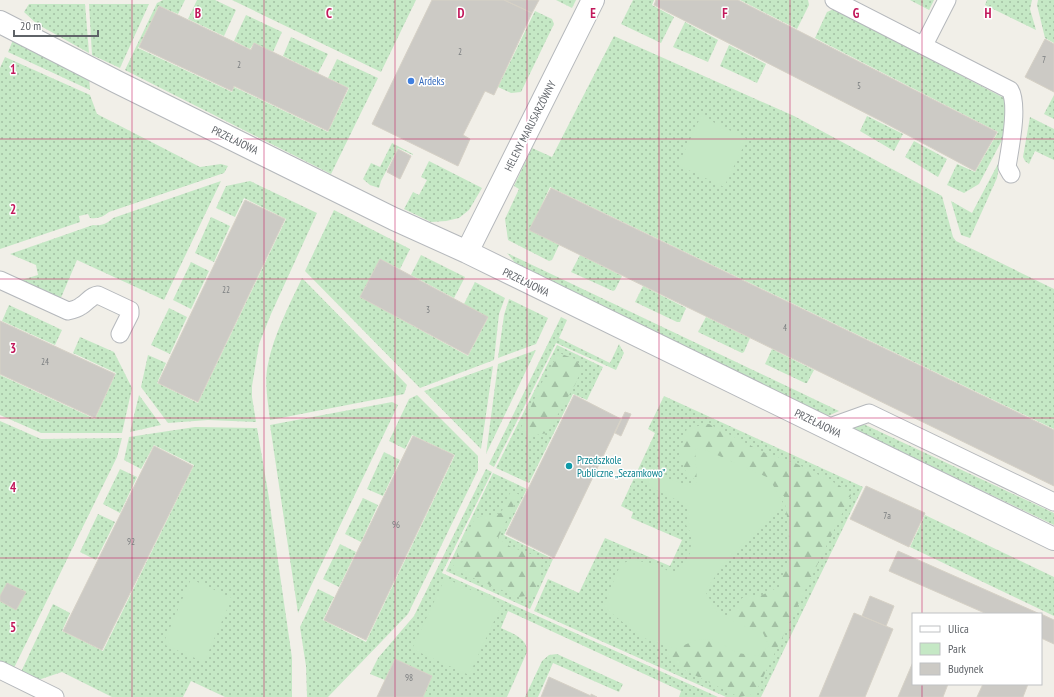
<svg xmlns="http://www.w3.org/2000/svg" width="1054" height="697" viewBox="0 0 1054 697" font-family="'PT Sans Narrow',sans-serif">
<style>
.grass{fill:url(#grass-dots)}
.forest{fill:url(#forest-firs)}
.park{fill:#c5e8c5}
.building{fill:#cccac5;stroke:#d6d1c6}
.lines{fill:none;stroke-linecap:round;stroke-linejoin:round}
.lane-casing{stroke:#b5b8bc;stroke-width:19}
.street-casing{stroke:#b5b8bc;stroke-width:24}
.lane{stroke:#fff;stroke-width:17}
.street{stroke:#fff;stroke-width:22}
.grid{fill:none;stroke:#c2185b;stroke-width:1;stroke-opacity:0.55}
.shop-dot{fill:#3f7fe0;stroke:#fff;stroke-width:1.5}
.culture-dot{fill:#0f9aa8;stroke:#fff;stroke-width:1.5}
.labels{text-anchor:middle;stroke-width:3;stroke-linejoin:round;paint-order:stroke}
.number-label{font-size:9px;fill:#7a7d7f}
.shop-label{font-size:11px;fill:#366cbe;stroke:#fff;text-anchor:start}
.street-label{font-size:11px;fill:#5f6368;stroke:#fff}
.culture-label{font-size:11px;fill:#0d838f;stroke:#fff;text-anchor:start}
.grid-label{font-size:13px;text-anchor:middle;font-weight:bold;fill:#c2185b;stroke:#fff;stroke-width:3;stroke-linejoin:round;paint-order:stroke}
</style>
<defs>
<pattern id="grass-dots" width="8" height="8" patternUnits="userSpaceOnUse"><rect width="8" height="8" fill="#c5e8c5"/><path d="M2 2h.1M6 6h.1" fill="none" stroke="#a3c0a4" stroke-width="1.8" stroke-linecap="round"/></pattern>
<pattern id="forest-firs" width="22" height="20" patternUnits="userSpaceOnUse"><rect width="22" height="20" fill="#c5e8c5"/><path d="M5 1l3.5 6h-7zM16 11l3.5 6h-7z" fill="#a3c0a4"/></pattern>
</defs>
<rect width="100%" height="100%" fill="#f1efe8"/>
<path class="grass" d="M163 0H185L178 14 159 6 138 48 232 92 234 87 328 132 349 88 328 78 337 59 378 78 331 174 125 70 157 3Z
M197 0H215L236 10 224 36 188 19Z
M232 0H416L381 72Z
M556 0H576L572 8Z
M633 0H654L652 5 674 17 661 43 621 24Z
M740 0H808L809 5 797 29Z
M910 0H934L929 10Z
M987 0H1032L1030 9 1036 30 985 5Z
M1038 0H1054V43L1045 38 1037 5Z
M29 4H85L89 53 37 24 24 12Z
M89 4H149L120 68 92 55Z
M834 9 1004 98 1006 114 1002 140 979 184 964 193 947 185 957 164 975 172 998 132 815 38 827 12Z
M535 11 552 19 554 24 521 92 511 93 498 87Z
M246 15 282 32 273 52 254 43 250 49 234 41Z
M685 22 718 40 708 62 673 47Z
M614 36 794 116 942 196 953 237 956 241 1054 289V429L550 187 530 230 559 245 552 260 549 261 508 240 505 219 519 189 514 186 532 148 552 157Z
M291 37 328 54 318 73 283 56Z
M13 40 89 78 90 90 8 52Z
M729 45 766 64 757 83 720 66Z
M5 57 90 95 97 114 200 167 221 164 228 166 224 173 109 212C103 217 98 219 90 218L88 214 79 216 80 222 0 249V68Z
M1054 95V119L1044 114Z
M867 116 903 134 894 151 860 131Z
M1030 117 1054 129V160L1035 151 1029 164 1025 161 1023 157Z
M914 141 947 159 938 177 905 157Z
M392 143 413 154V155L398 148 381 181 379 188 370 185 363 179 371 163 380 167Z
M1000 160 997 178 970 238 961 235 951 201 972 213Z
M429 161 482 188 469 210 459 218 446 221 431 222 404 209 413 192 419 195 427 180 421 177Z
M221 181 164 300 77 260 60 300 18 281 38 275 36 265 10 254 93 225C101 226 107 224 113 218Z
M250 181 317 213 271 314 259 344 252 386V397L256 422 208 420 168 423 141 387 148 355 166 363 157 383 198 403 286 219 244 198 235 217 216 208 226 186Z
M334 210 410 249 400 269 380 259 360 297 468 356 488 318 464 304 475 282 505 298 499 314 494 360 420 388 305 271Z
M211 217 230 226 214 262 195 253Z
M507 253 839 411 828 416 517 265Z
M421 255 465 277 454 298 411 275Z
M580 255 622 276 615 290 613 291 571 272Z
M191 262 209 271 191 309 173 300Z
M302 278 407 385 404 394 270 420C268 402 264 382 268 364 274 334 289 306 302 278Z
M643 286 686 308 680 322H677L635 302Z
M509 299 548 318 536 344 498 358 504 315Z
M9 305 62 330 55 345 2 321Z
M169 308 187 317 170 354 151 345Z
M561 317 567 320 559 338 610 363 619 344 624 353 616 370 556 343 494 467 489 464Z
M706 317 750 338 744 352 742 353 698 332Z
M80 337 114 352 132 388 122 433H41L0 415V375L95 419 116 373 73 353Z
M557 345 603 367 587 400 573 394 529 483 496 468Z
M772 349 814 370 807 383H805L765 364Z
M536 350 486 454 498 364Z
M493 366 481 449 424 391Z
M139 395 161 425 130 432Z
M417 395 478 456V470L408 614 328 697H307L306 666 300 627 318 589 334 597 323 620 366 642 455 455 412 435 405 449 389 441 409 399Z
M664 396 863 487 761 697H726L534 611 548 579 579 593 605 538 670 566 682 540 631 518 633 512 621 506 655 433 648 429Z
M392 402 398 405 298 613 270 425Z
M0 421 41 439 122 438 117 457 13 670 0 664Z
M859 422 1054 513V525L850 427Z
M195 427 257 428 268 492 292 658V697H225L191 681 183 697H112L62 672 35 681 20 674 53 604 70 613 62 631 103 651 194 465 154 445 141 469 124 460 129 437Z
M384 452 400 460 383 496 367 489Z
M120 469 137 477 120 513 103 504Z
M486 469 492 472 442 573 718 697H679L681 691 508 611 501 628C511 633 528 638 527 652L507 697H423L432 676 395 659 385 680 370 674 378 658 414 616Z
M493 473 527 489 504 535 553 559 530 609 446 571Z
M363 498 378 505 361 542 345 534Z
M98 514 115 522 96 560 80 552Z
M925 515 1054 577V616L910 547Z
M340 544 356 552 339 587 323 579Z
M557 654 623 684 619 692 553 663 538 697H525L542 661 549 655Z"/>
<path class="forest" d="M559 353 575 359 582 368 575 385 547 433 531 436 520 430 545 376Z
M709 424 763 452 795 463 839 485 851 495 755 694 739 697 680 668 668 656 671 642 714 634 733 612 742 598 762 595 779 587 790 555 788 524 784 496H750L688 477 679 455 687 428Z
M510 493 519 494 498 538 511 547 542 558 540 576 534 595 518 597 452 569 462 543 475 518 501 513Z"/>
<path class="park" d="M701 116 747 139 724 187 678 165Z
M695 448 708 451 769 478 783 503 770 519 729 557 705 591 717 612 739 624 763 633 769 646 758 656 738 653 713 639 696 640 675 649 641 637 604 607 615 577 621 564 631 560 657 564 671 573 683 567 690 553 692 535 686 525 689 506 654 489 642 480 647 471 686 485 697 484Z
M445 578 502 604 469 675 412 649Z
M191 579 232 598 204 662 163 644Z"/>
<path class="building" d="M432 0H504L532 13 494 95 485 91 463 135 470 139 458 166 372 124Z
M504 0H539L532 13Z
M656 0H738L997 132 975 171 883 122 654 5Z
M159 6 251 50 254 43 348 88 328 131 234 86 232 91 139 47Z
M1045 39 1054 44V92L1025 77Z
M398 149 411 156 400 179 387 172Z
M551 188 1054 430V486L529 230Z
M245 200 285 219 198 402 158 383Z
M380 259 488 317 468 355 360 297Z
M0 321 115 374 95 418 0 374Z
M574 395 621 419 554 558 506 534Z
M625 412 631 414 621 436 615 433Z
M413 436 454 455 366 640 324 620Z
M154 446 193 466 102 650 63 631Z
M866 486 925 513 909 547 850 519Z
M898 551 1040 614H987L889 571Z
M7 583 26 592 16 610 0 601V596Z
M870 596 894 606 886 626 862 616Z
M854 613 893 629 865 697H819Z
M1041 614 1054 620V644L1041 638Z
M395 659 432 676 423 697H377Z
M913 662V684H948L943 697H898Z
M549 677 591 696V694L597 697H541Z
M983 684H1028L1023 697H977Z"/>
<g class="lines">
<g class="lane-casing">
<path id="lane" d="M834 0 1010 90C1019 105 1010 148 1007 167L1011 174
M924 45 947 0
M0 280 68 311C73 310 77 309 81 306 88 302 90 296 98 295L130 310V314L120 334
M827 428 869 413 1054 502
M0 670 55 697"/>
</g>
<g class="street-casing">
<path id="street" d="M0 22 117 82 394 219 467 252 1054 539
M467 252 593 0"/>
</g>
<use href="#lane" class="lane"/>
<use href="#street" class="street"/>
</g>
<path class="grid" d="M132 0V697M264 0V697M395 0V697M527 0V697M659 0V697M790 0V697M922 0V614M0 139H1054M0 279H1054M0 418H1054M0 558H1054M922 684V697"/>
<circle class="shop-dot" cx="411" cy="81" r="4"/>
<circle class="culture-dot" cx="569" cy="466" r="4"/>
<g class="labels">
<g class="number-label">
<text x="460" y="55">2</text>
<text x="1044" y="63">7</text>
<text x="239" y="68">2</text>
<text x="859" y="89">5</text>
<text x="226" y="293">22</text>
<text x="428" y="313">3</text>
<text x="785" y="331">4</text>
<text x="45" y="365">24</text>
<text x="887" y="519">7a</text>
<text x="396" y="528">96</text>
<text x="131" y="545">92</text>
<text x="409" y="681">98</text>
</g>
<g class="shop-label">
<text x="419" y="85">Ardeks</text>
</g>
<g class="street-label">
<text transform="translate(530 126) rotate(-63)" y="4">HELENY MARUSARZÓWNY</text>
<text transform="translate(235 140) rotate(26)" y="4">PRZEŁAJOWA</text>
<text transform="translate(526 282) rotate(26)" y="4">PRZEŁAJOWA</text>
<text transform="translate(818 423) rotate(26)" y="4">PRZEŁAJOWA</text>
</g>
<g class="culture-label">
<text x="577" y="464">Przedszkole<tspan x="577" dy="13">Publiczne „Sezamkowo”</tspan></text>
</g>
</g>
<g class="grid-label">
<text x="198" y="18">B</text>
<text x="329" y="18">C</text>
<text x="461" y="18">D</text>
<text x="593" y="18">E</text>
<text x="725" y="18">F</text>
<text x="856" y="18">G</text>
<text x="988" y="18">H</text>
<text x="13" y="74">1</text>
<text x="13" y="214">2</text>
<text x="13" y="353">3</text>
<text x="13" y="492">4</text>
<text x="13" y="632">5</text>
</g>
<rect x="912" y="613" width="130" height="72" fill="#ffffff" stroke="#bfc1c3"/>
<rect x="920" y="626" width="20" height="6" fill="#ffffff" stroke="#bfc1c3"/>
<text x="948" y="633" font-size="12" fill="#5f6368">Ulica</text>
<rect x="920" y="643" width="20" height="12" fill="#c5e8c5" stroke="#bfc1c3"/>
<text x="948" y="653" font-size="12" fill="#5f6368">Park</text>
<rect x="920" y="663" width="20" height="12" fill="#cccac5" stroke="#bfc1c3"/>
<text x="948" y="673" font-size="12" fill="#5f6368">Budynek</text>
<path d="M14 30v6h84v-6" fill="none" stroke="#5f6368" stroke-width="2"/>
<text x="20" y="30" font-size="12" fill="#5f6368" stroke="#ffffff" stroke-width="3" paint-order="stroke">20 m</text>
</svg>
